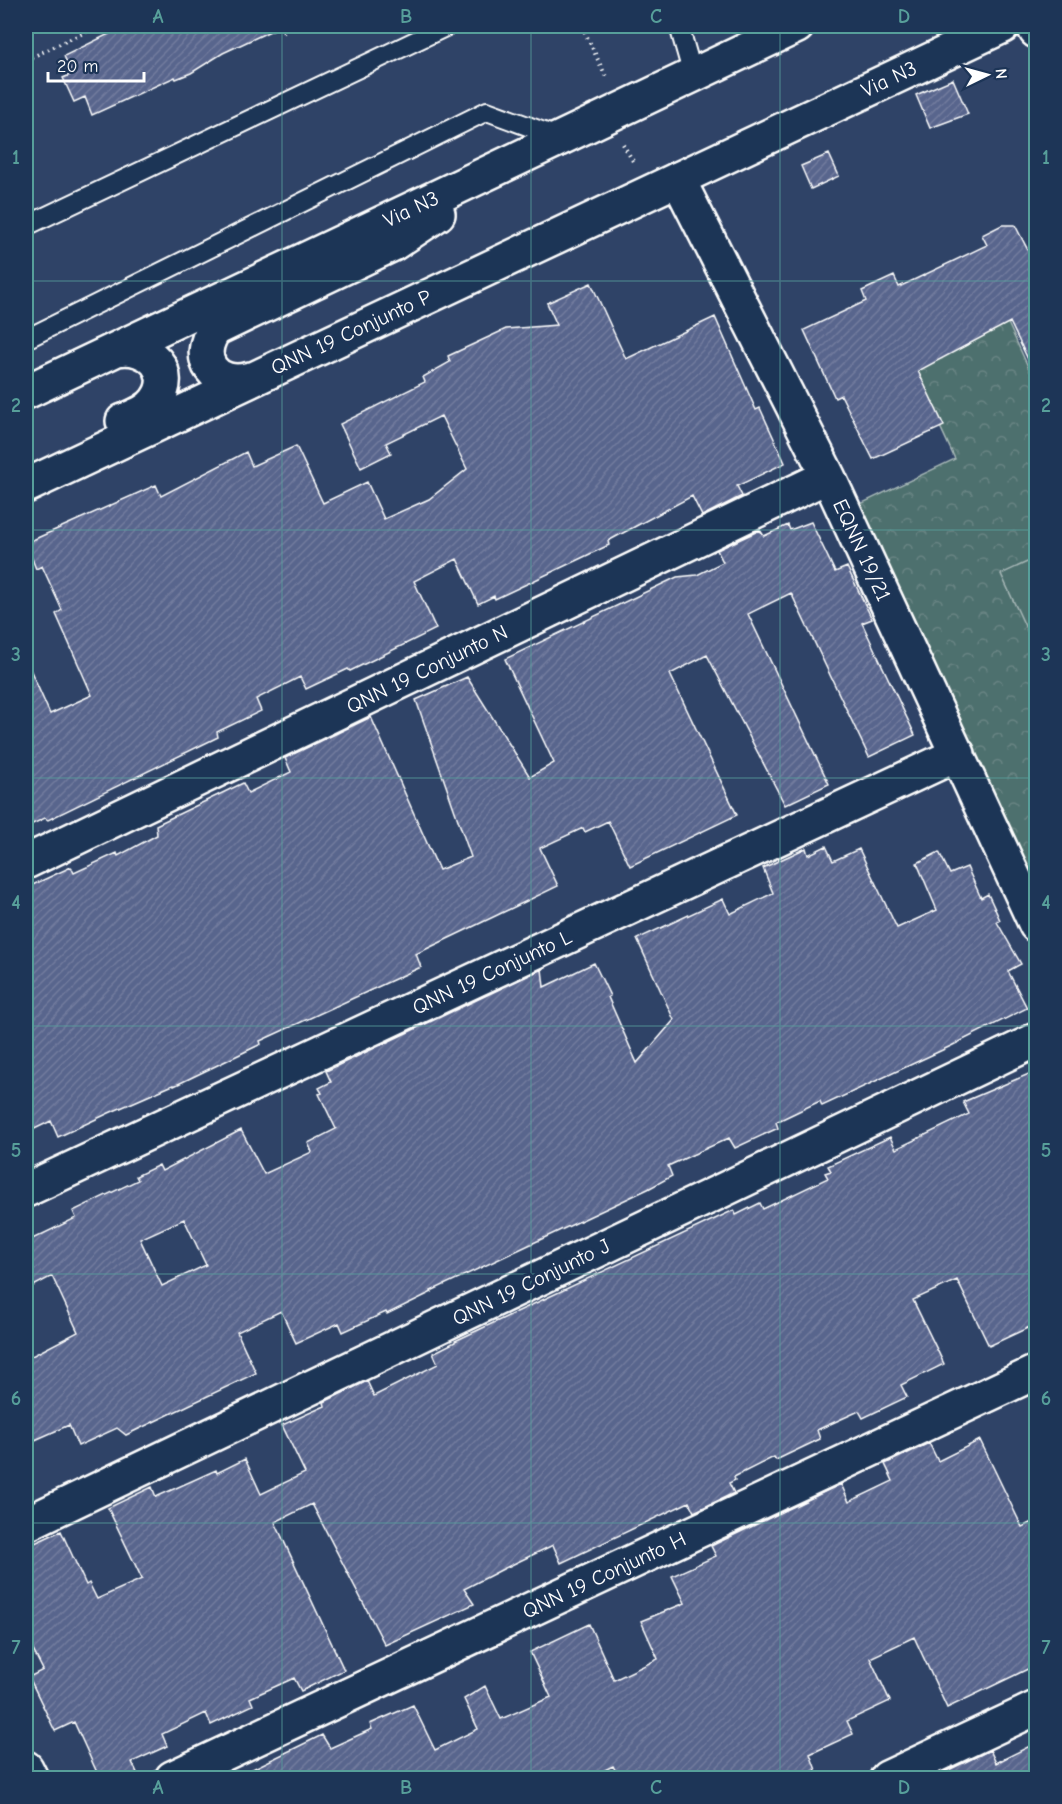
<svg xmlns="http://www.w3.org/2000/svg" width="1062" height="1804" viewBox="0 0 1062 1804" font-family="'Comic Neue',sans-serif">
<style>
.park{fill:url(#park-crowns);stroke:#a6b7b6;stroke-width:1.5}
.garden{fill:#4e6f6e;stroke:#a6b7b6;stroke-width:1.5}
.building{fill:url(#building-hatch);stroke:#fff;stroke-width:1.5;fill-rule:evenodd}
.lines{fill:none;stroke-linecap:round;stroke-linejoin:round}
.lane-casing{stroke:#fff;stroke-width:22}
.street-casing{stroke:#fff;stroke-width:38}
.secondary-casing{stroke:#fff;stroke-width:38}
.path{stroke:#fff;stroke-width:4;stroke-dasharray:1.5 4.5;stroke-linecap:butt}
.lane{stroke:#1d3557;stroke-width:18}
.street{stroke:#1d3557;stroke-width:33}
.secondary{stroke:#1d3557;stroke-width:33}
.grid{fill:none;stroke:#579f9a;stroke-width:1.5;stroke-opacity:0.55}
.labels{text-anchor:middle;stroke-width:6;stroke-linejoin:round;paint-order:stroke}
.street-label{font-size:21px;fill:#fff;stroke:#1d3557}
.neatline{fill:none;stroke:#579f9a;stroke-width:2}
.grid-label{font-size:20px;text-anchor:middle;font-weight:bold;fill:#579f9a}
</style>
<defs>
<pattern id="park-crowns" width="20" height="18" patternUnits="userSpaceOnUse" patternTransform="scale(1.5)"><rect width="20" height="18" fill="#4e6f6e"/><path d="M2 6a3 3 0 1 1 6 0M12 15a3 3 0 1 1 6 0" fill="none" stroke="#698584"/></pattern>
<pattern id="building-hatch" width="6" height="6" patternUnits="userSpaceOnUse" patternTransform="scale(1.5)"><rect width="6" height="6" fill="#59658d"/><path d="M-1 1l2-2M0 6l6-6M5 7l2-2" fill="none" stroke="#727c9e"/></pattern>
</defs>
<rect width="100%" height="100%" fill="#2f4367"/>
<filter id="ink" filterUnits="userSpaceOnUse"><feTurbulence type="fractalNoise" baseFrequency=".0167" numOctaves="2"/><feDisplacementMap in="SourceGraphic" scale="12" xChannelSelector="R" yChannelSelector="G"/><feConvolveMatrix kernelMatrix="1 2 1 2 8 2 1 2 1" color-interpolation-filters="sRGB"/></filter>
<g filter="url(#ink)">
<path class="park" d="M1008 323 1036 384V893L854 507 955 459 913 368Z"/>
<path class="garden" d="M1036 558V650L1001 574Z"/>
<path class="building" d="M125 26H281L223 53 191 73 176 79 175 77 92 115 85 97 74 102 63 78 72 74 64 56Z
M953 79 968 114 930 128 916 95Z
M829 154 839 176 811 189 801 166Z
M1002 225H1015L1036 266V376L1010 322 918 371 944 426 873 459 841 395 835 398 804 330 866 301 862 291 894 276 899 287 987 245 982 235Z
M591 283 626 359 715 317 756 410 760 408 785 463 737 486 742 496 702 516 692 496 608 541 609 545 495 599 494 596 478 604 457 559 414 581 436 629 350 671 348 669 306 689 300 677 256 699 261 711 217 732 218 737 48 820 45 818 26 827V660L50 714 92 695 56 614 62 610 42 566 36 569 26 543 156 485 161 496 246 452 252 466 296 446 323 503 367 482 384 519 429 499 467 469 441 416 386 443 391 453 361 468 340 424 425 382 423 377 450 362 448 356 506 329 557 325 547 303Z
M811 522 835 572 847 567 872 619 862 623 915 735 869 757 791 593 748 614 829 784 785 805 707 655 670 674 737 815 630 866 608 821 585 832 583 828 540 848 558 886 416 954 421 967 260 1041 261 1044 174 1086 173 1085 109 1113 58 1137 51 1121 26 1133V888L71 867 74 873 117 853 118 856 157 835 156 825 243 783 248 793 291 772 285 758 371 717 439 870 471 857 416 700 467 677 530 777 554 763 505 659 677 577 697 575 723 562 717 550 760 530 764 536 788 525 790 530Z
M826 846 833 861 859 849 897 928 937 910 917 863 939 852 950 874 967 867 981 898 988 894 1000 920 997 922 1021 964 1008 971 1027 1008 951 1046 822 1106 820 1101 776 1122 778 1128 735 1148 729 1138 668 1166 672 1176 648 1189 431 1291 432 1292 387 1314 386 1312 343 1332 339 1323 296 1343 281 1311 237 1332 256 1373 126 1435 117 1428 78 1446 69 1425 26 1444V1359L78 1332 52 1276 26 1290V1242L76 1218 73 1211 138 1180 136 1176 159 1165 162 1171 241 1130 264 1174 312 1152 308 1143 336 1129 319 1094 322 1093 319 1088 331 1082 326 1071 542 969 544 987 594 963 610 996 608 997 637 1063 674 1020 637 939 723 899 730 914 773 893 763 868 806 848 808 855ZM184 1219 206 1265 162 1286 140 1239Z
M1036 1071V1324L989 1346 957 1280 913 1300 944 1364 901 1385 907 1397 863 1418 859 1411 817 1430 820 1439 776 1460 774 1457 734 1477 735 1480 729 1483 734 1493 694 1512 689 1502 561 1563 553 1545 503 1569 464 1589 474 1604 385 1645 312 1504 275 1522 344 1670 301 1691 294 1678 250 1698 253 1705 211 1725 206 1713 162 1734 167 1746 132 1762 140 1779H100L74 1722 55 1731 29 1677 43 1670 26 1636V1547L61 1531 86 1585 89 1583 97 1599 142 1579 108 1508 152 1487 156 1497 216 1470 217 1473 245 1459 261 1494 305 1473 282 1425 325 1406 324 1402 367 1381 374 1396 438 1364 433 1353 455 1342V1341L734 1210 736 1215 760 1203 763 1209 828 1178 825 1173 831 1171 828 1166 890 1137 896 1149 969 1114 963 1102Z
M980 1440 1022 1527 1036 1520V1665L947 1708 914 1637 870 1658 890 1701 847 1721 853 1734 810 1754 816 1770 797 1779H620L613 1766 586 1779H232L322 1735 330 1748 372 1729 370 1724 413 1705 435 1750 478 1729 464 1699 485 1686 501 1719 551 1697 530 1652 589 1624 614 1680 658 1659 641 1621 685 1603 672 1576 716 1556 711 1546 841 1484 849 1502 893 1481 885 1464 929 1443 938 1461Z
M1036 1743V1779H930L990 1750 996 1763Z"/>
<g class="lines">
<g class="lane-casing">
<path id="lane" d="M679 26 693 75
M26 226 447 26
M26 339 487 111 560 138"/>
</g>
<g class="street-casing">
<path id="street" d="M1034 26 1036 31
M678 179 828 476 1036 925
M26 862 828 476
M26 1190 958 754
M26 1524 1036 1040
M172 1778 1036 1372
M887 1778 1036 1708"/>
</g>
<g class="secondary-casing">
<path id="secondary" d="M117 349C149 343 177 372 156 401 148 412 135 416 123 421
M250 379C215 389 193 358 215 329L393 244 438 214
M26 392 797 26
M26 486 1003 26
M26 1768 31 1778"/>
</g>
<path class="path" d="M582 26 607 79
M283 33 288 26
M26 60 98 26
M623 144 634 163"/>
<use href="#lane" class="lane"/>
<use href="#street" class="street"/>
<use href="#secondary" class="secondary"/>
</g>
</g>
<path class="grid" d="M282 26V1778M531 26V1778M780 26V1778M26 281H1036M26 530H1036M26 778H1036M26 1026H1036M26 1274H1036M26 1523H1036"/>
<g class="labels">
<g class="street-label">
<text transform="translate(889 79) rotate(-25)" y="7">Via N3</text>
<text transform="translate(411 209) rotate(-25)" y="7">Via N3</text>
<text transform="translate(351 332) rotate(-25)" y="7">QNN 19 Conjunto P</text>
<text transform="translate(862 550) rotate(65)" y="7">EQNN 19/21</text>
<text transform="translate(427 669) rotate(-26)" y="7">QNN 19 Conjunto N</text>
<text transform="translate(492 972) rotate(-25)" y="7">QNN 19 Conjunto L</text>
<text transform="translate(531 1282) rotate(-26)" y="7">QNN 19 Conjunto J</text>
<text transform="translate(604 1575) rotate(-25)" y="7">QNN 19 Conjunto H</text>
</g>
</g>
<rect width="1062" height="1804" fill="none" stroke="#1d3557" stroke-width="66"/>
<g transform="translate(987 75) rotate(85)" stroke="#1d3557" stroke-width="4.5" paint-order="stroke">
<path d="M0-4.5L10 22L0 15L-10 22Z" fill="#ffffff"/>
<text y="-9" font-size="16" font-weight="bold" text-anchor="middle" fill="#ffffff">N</text>
</g>
<path d="M48 72v9h96v-9" fill="none" stroke="#ffffff" stroke-width="3"/>
<text x="57" y="72" font-size="18" fill="#ffffff" stroke="#1d3557" stroke-width="4.5" paint-order="stroke">20 m</text>
<rect x="33" y="33" width="996" height="1738" class="neatline"/>
<g class="grid-label">
<text x="158" y="23">A</text>
<text x="406" y="23">B</text>
<text x="656" y="23">C</text>
<text x="904" y="23">D</text>
<text x="16" y="164">1</text>
<text x="1046" y="164">1</text>
<text x="16" y="412">2</text>
<text x="1046" y="412">2</text>
<text x="16" y="661">3</text>
<text x="1046" y="661">3</text>
<text x="16" y="909">4</text>
<text x="1046" y="909">4</text>
<text x="16" y="1157">5</text>
<text x="1046" y="1157">5</text>
<text x="16" y="1405">6</text>
<text x="1046" y="1405">6</text>
<text x="16" y="1654">7</text>
<text x="1046" y="1654">7</text>
<text x="158" y="1794">A</text>
<text x="406" y="1794">B</text>
<text x="656" y="1794">C</text>
<text x="904" y="1794">D</text>
</g>
</svg>
